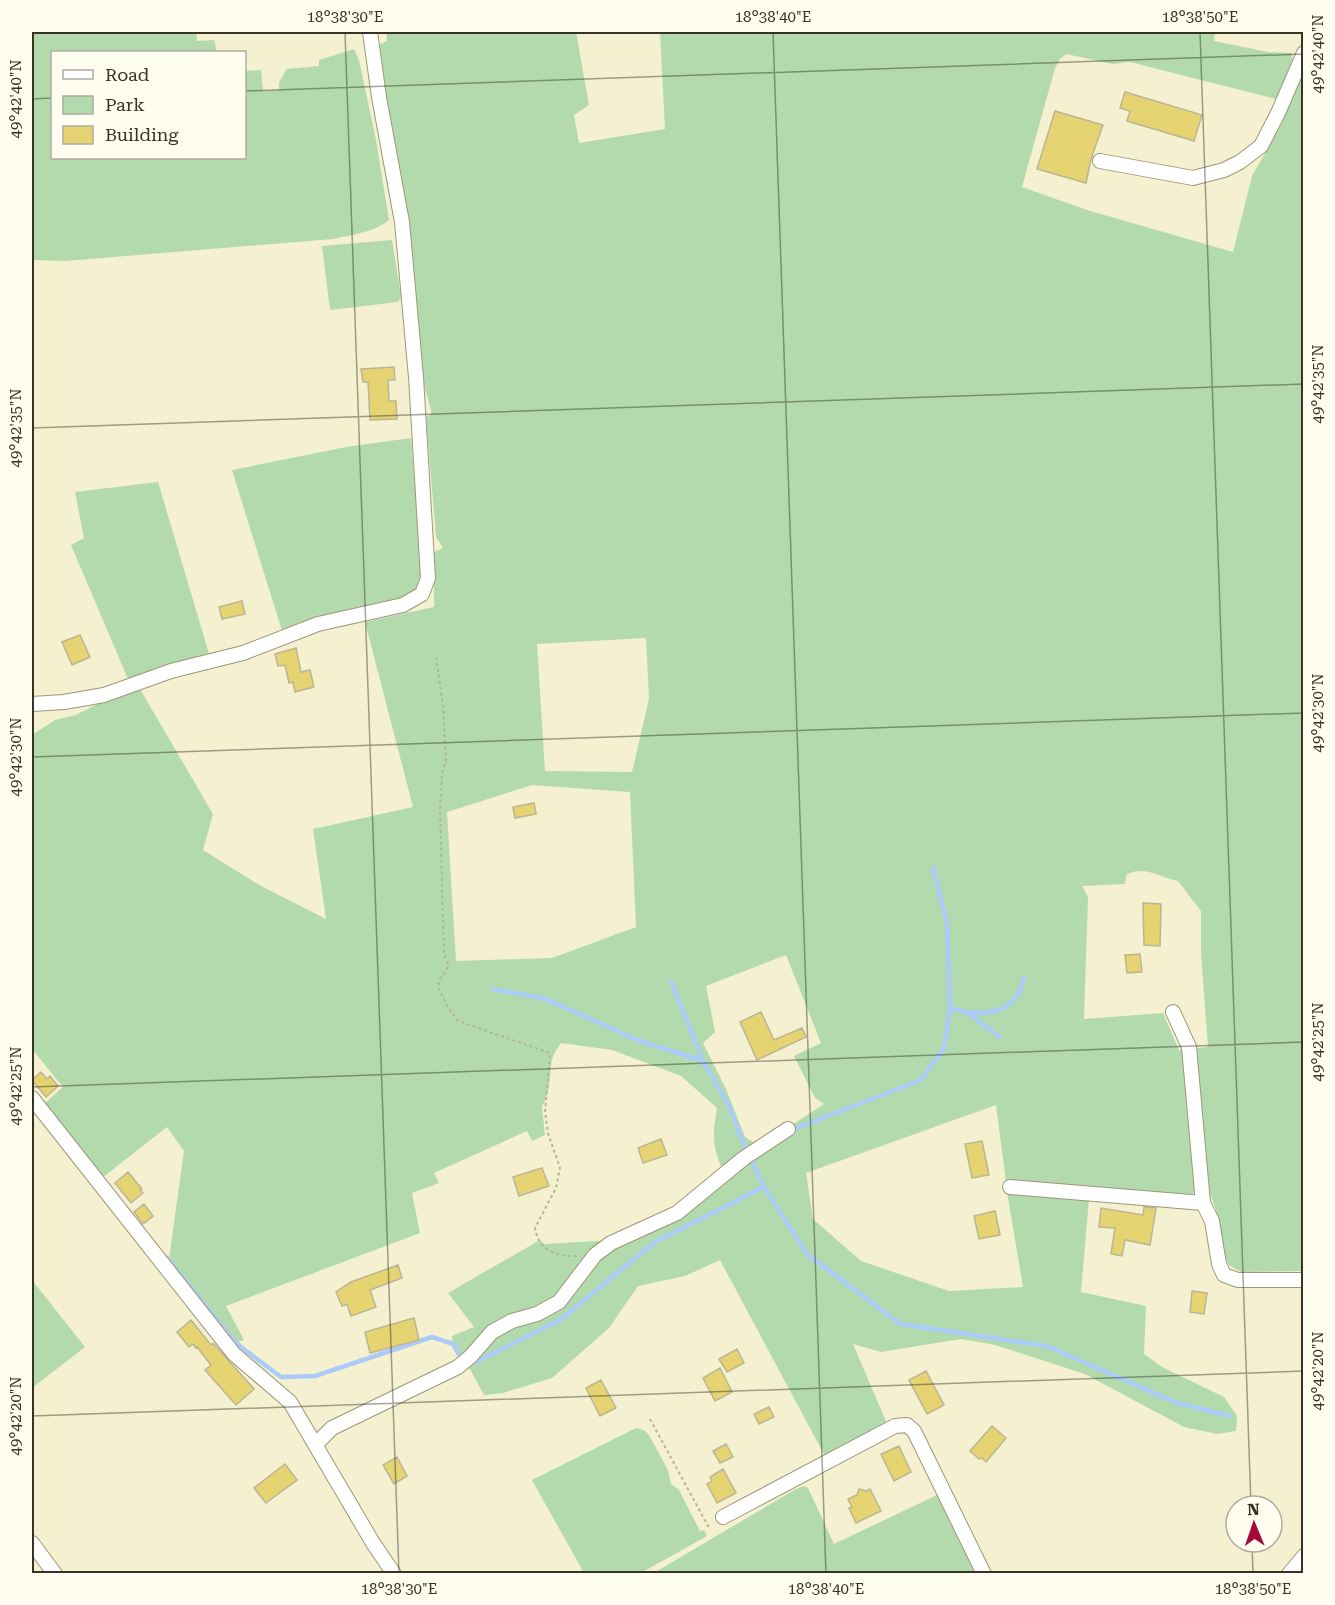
<svg xmlns="http://www.w3.org/2000/svg" width="1335" height="1605" viewBox="0 0 1335 1605" font-family="'Roboto Serif',serif">
<style>
.green{fill:#b3daac;fill-rule:evenodd}
.lines{fill:none;stroke-linecap:round;stroke-linejoin:round}
.stream{stroke:#abcbf9;stroke-width:4.5}
.building{fill:#e5d471;stroke:#bab595;stroke-width:1.5}
.minor-casing{stroke:#9c9779;stroke-width:16}
.path{stroke:#b6b298;stroke-width:2;stroke-dasharray:3 3;stroke-linecap:butt}
.minor{stroke:#fff;stroke-width:14}
.ticks{fill:none;stroke:#353326;stroke-width:1.5;stroke-opacity:0.45}
.neatline{fill:none;stroke:#353326;stroke-width:2}
.ticks-label{font-size:15px;text-anchor:middle;fill:#353326}
</style>
<rect width="100%" height="100%" fill="#f5f0cf"/>
<path class="green" d="M32 32H196L197 41 214 40 217 52H52V158H244L245 71 261 70 263 91 279 90V82L287 69 319 66V60L354 49 359 60 376 140 389 220C375 232 351 235 333 239L65 261 32 260Z
M386 32H576L589 105 574 115 579 143 665 129 660 32H1215L1214 41 1268 52 1292 53V60L1276 99 1130 62 1113 64 1066 54 1060 59 1055 68 1022 187 1087 210 1233 252 1252 176 1280 127 1303 67V1271L1241 1272 1229 1265 1224 1256 1218 1216 1210 1193 1195 1048 1208 1047 1201 953V911L1178 881C1161 878 1145 865 1127 874L1125 884 1082 886 1088 897 1084 1019 1163 1013 1179 1050 1184 1049 1196 1191 1189 1197 1006 1182 996 1105 806 1173 813 1219 861 1261 949 1291 1023 1287 1007 1192 1089 1199 1081 1292 1146 1306 1144 1354 1162 1367 1224 1397 1237 1416 1236 1431 1217 1434 1184 1427 1085 1374 995 1345 961 1339 881 1352 853 1344 888 1426 826 1458 720 1260 685 1276 638 1286 609 1328 552 1378 503 1393 484 1395 471 1371 453 1344 452 1336 474 1327 448 1293 540 1240 544 1244 633 1239 724 1173C712 1146 712 1137 717 1108L681 1076 612 1050 561 1043C558 1048 553 1054 552 1060 549 1076 551 1092 542 1106L545 1135 532 1141 527 1131 434 1173 439 1183 412 1193 420 1233 226 1306 244 1340 230 1344 169 1259 184 1151 167 1127 102 1178 45 1103 63 1087 32 1049V735L55 720 76 715 99 703 140 689 213 814 203 850 261 886 326 919 313 829 413 807 365 622 434 607V552L443 548 436 537 426 417 431 414V410L423 381 407 234 377 46 387 41ZM646 638 649 699 632 772 545 771 537 644ZM532 785 630 792 636 927 552 958 456 961 447 812ZM786 955 821 1043 794 1056 815 1098 824 1104 787 1128 753 1142 745 1137 726 1089 703 1043 715 1032 706 986Z
M392 240 401 297 398 302 330 310 322 246Z
M411 438 422 572 421 584 411 595 283 634 232 470 346 447Z
M158 482 210 657 128 679 71 545 84 538 75 492Z
M32 1280 85 1347 32 1388Z
M636 1428 644 1430 649 1435 668 1470 671 1484 679 1490 700 1531 704 1530 707 1536 641 1573H584L532 1480Z
M804 1486 808 1488 834 1544 937 1495 978 1573 652 1574 796 1489Z"/>
<g class="lines">
<path class="stream" d="M671 981 703 1061
M493 989 546 999 637 1040 703 1061 728 1104 748 1154
M950 1008C982 1018 1017 1015 1024 977
M969 1014 1000 1037
M789 1131 921 1080 944 1048 950 1008 947 923 933 868
M764 1187 807 1254 900 1324 1047 1346 1177 1403 1230 1416
M167 1258 229 1335 241 1347 281 1377 315 1376 432 1337 453 1344 462 1360
M470 1362H476L560 1320 655 1242 764 1187 750 1157"/>
</g>
<path class="building" d="M1125 92 1202 115 1194 141 1127 121 1130 111 1120 108Z
M1055 111 1103 125 1091 159 1086 183 1037 169Z
M394 367 395 380H388L389 401H396L397 419 370 420 368 382H363L361 369Z
M242 601 245 614 222 619 219 607Z
M80 635 90 657 72 665 62 642Z
M296 648 301 672 310 670 314 687 295 692 293 682 289 683 285 665 278 666 275 654Z
M534 803 536 814 515 818 513 807Z
M1143 903 1161 904 1160 946 1144 945Z
M1140 954 1142 972 1127 973 1125 955Z
M761 1012 774 1040 802 1028 806 1037 757 1060 740 1022Z
M41 1072 47 1079 50 1076 58 1086 46 1097 32 1080Z
M661 1139 667 1155 643 1163 638 1148Z
M982 1141 989 1175 972 1178 965 1144Z
M542 1168 549 1186 519 1196 513 1177Z
M128 1172 142 1189 140 1190 143 1193 131 1203 115 1183Z
M144 1204 153 1216 143 1224 134 1212Z
M1144 1207 1156 1208 1150 1245 1125 1240 1122 1256 1111 1254 1115 1228 1099 1227 1101 1208 1143 1215Z
M995 1211 1000 1235 979 1239 974 1216Z
M398 1265 402 1278 370 1290 376 1307 351 1316 347 1304 342 1306 336 1292 351 1282Z
M1192 1291 1207 1293 1204 1314 1190 1312Z
M414 1318 419 1340 370 1353 365 1332Z
M191 1320 211 1345 213 1343 254 1389 236 1405 205 1370 211 1365 197 1347 196 1348 193 1344 189 1347 177 1332Z
M737 1349 744 1363 727 1372 719 1359Z
M720 1368 732 1392 715 1401 703 1378Z
M926 1371 944 1405 927 1414 909 1380Z
M601 1380 616 1408 600 1416 586 1388Z
M769 1407 774 1417 759 1424 754 1414Z
M992 1426 1006 1438 986 1462 982 1458 979 1459 970 1451Z
M726 1444 733 1457 720 1463 713 1451Z
M899 1446 911 1472 894 1481 881 1454Z
M397 1457 407 1476 394 1484 383 1465Z
M285 1464 297 1480 266 1503 254 1488Z
M723 1469 736 1493 717 1503 707 1484 712 1481 710 1477Z
M859 1489 866 1491 870 1489 881 1511 856 1523 849 1508 852 1507 848 1499 857 1495Z"/>
<g class="lines">
<g class="minor-casing">
<path id="minor" d="M1100 161 1193 178 1224 170 1240 162 1261 146 1278 113 1304 53
M32 704 64 702 104 695 171 671 243 653 318 624 403 605 422 594 428 578 416 377 402 222 379 97 370 32
M1173 1012 1189 1047 1203 1203
M32 1098 234 1354 290 1402 373 1543 394 1574
M1010 1187 1203 1203 1212 1221 1219 1264 1224 1275 1238 1280H1304
M316 1444 332 1428 458 1367 471 1356 492 1332 512 1321 537 1314 559 1302 595 1255 611 1243 677 1213 744 1158 788 1129
M723 1517 895 1426 907 1425 914 1431 984 1574
M32 1543 55 1574
M1289 1574 1304 1556"/>
</g>
<path class="path" d="M436 657 443 706 446 761 442 773 440 811 444 954 448 963 447 970 440 979 438 986 447 1006 458 1021 550 1053 545 1112 548 1133 560 1168 556 1188 535 1228C538 1250 557 1257 577 1256
M650 1419 708 1526 711 1525"/>
<use href="#minor" class="minor"/>
</g>
<path class="ticks" d="M345 32 399 1574M773 32 826 1574M1200 32 1251 1506M244 91 1304 54M32 99 52 98M32 428 1304 384M32 757 1304 713M32 1087 1304 1042M32 1416 1304 1371M1252 1542 1253 1574"/>
<rect width="1335" height="1605" fill="none" stroke="#fffdf0" stroke-width="66"/>
<rect x="51" y="51" width="195" height="108" fill="#fffdf0" stroke="#aeac9f" stroke-width="1.5"/>
<rect x="63" y="70" width="30" height="9" fill="#ffffff" stroke="#aeac9f" stroke-width="1.5"/>
<text x="105" y="81" font-size="18" fill="#353326">Road</text>
<rect x="63" y="96" width="30" height="18" fill="#b3daac" stroke="#aeac9f" stroke-width="1.5"/>
<text x="105" y="111" font-size="18" fill="#353326">Park</text>
<rect x="63" y="126" width="30" height="18" fill="#e5d471" stroke="#aeac9f" stroke-width="1.5"/>
<text x="105" y="141" font-size="18" fill="#353326">Building</text>
<g transform="translate(1254 1524) rotate(358)"><circle r="28" fill="#fffdf0" stroke="#aeac9f" stroke-width="1.5"/>
<path d="M0-4.5L10 22L0 15L-10 22Z" fill="#a40a3e"/>
<text y="-9" font-size="16" font-weight="bold" text-anchor="middle" fill="#353326">N</text>
</g>
<rect x="33" y="33" width="1269" height="1539" class="neatline"/>
<g class="ticks-label">
<text x="345" y="22">18°38'30"E</text>
<text x="773" y="22">18°38'40"E</text>
<text x="1200" y="22">18°38'50"E</text>
<text transform="translate(1318 54) rotate(-90)" y="5">49°42'40"N</text>
<text transform="translate(16 99) rotate(-90)" y="5">49°42'40"N</text>
<text transform="translate(1318 384) rotate(-90)" y="5">49°42'35"N</text>
<text transform="translate(16 428) rotate(-90)" y="5">49°42'35"N</text>
<text transform="translate(1318 713) rotate(-90)" y="5">49°42'30"N</text>
<text transform="translate(16 757) rotate(-90)" y="5">49°42'30"N</text>
<text transform="translate(1318 1042) rotate(-90)" y="5">49°42'25"N</text>
<text transform="translate(16 1086) rotate(-90)" y="5">49°42'25"N</text>
<text transform="translate(1318 1371) rotate(-90)" y="5">49°42'20"N</text>
<text transform="translate(16 1416) rotate(-90)" y="5">49°42'20"N</text>
<text x="399" y="1594">18°38'30"E</text>
<text x="826" y="1594">18°38'40"E</text>
<text x="1253" y="1594">18°38'50"E</text>
</g>
</svg>
